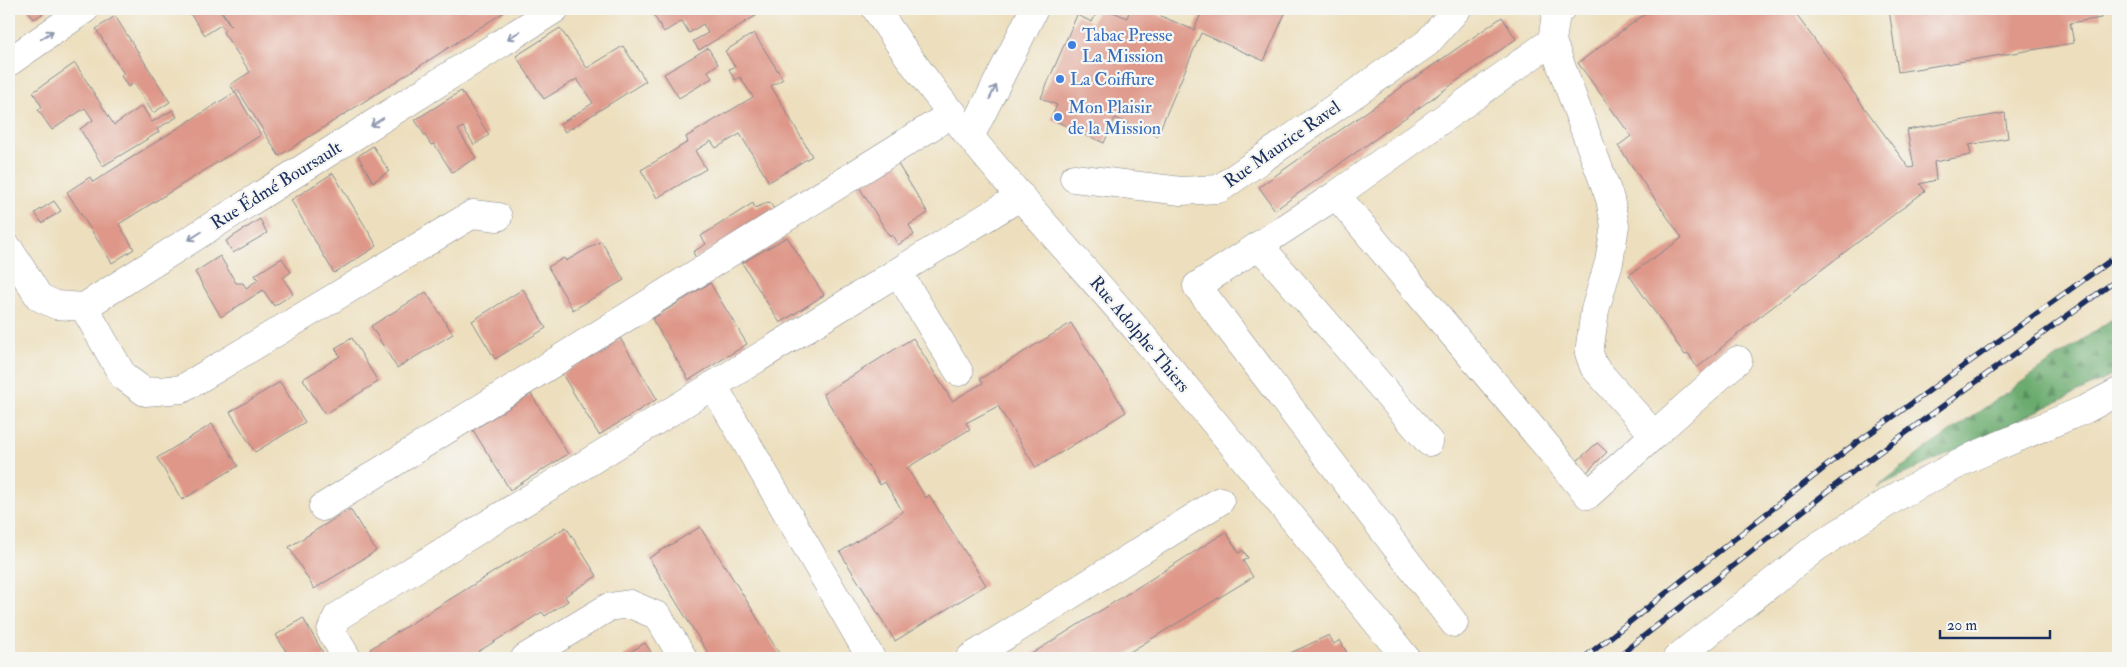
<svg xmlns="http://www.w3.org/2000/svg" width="2127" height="667" viewBox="0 0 2127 667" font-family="'IM FELL Double Pica',serif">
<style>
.forest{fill:url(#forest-firs);stroke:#426d66}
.building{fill:#de9788}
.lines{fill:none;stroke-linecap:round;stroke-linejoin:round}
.minor-casing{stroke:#84878e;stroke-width:29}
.minor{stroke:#fff;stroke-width:28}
.rail-casing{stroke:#1b2f5e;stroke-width:5.5}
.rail{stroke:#f6f6f2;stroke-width:4;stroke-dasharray:11;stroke-linecap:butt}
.oneway{stroke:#8d97ae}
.shop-dot{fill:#3f7fe0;stroke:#f6f6f2;stroke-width:2}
.labels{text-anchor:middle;stroke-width:4.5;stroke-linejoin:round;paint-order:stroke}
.shop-label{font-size:18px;fill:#366cbe;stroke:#f6f6f2;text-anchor:start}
.street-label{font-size:18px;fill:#1b2f5e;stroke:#f6f6f2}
</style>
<defs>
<pattern id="forest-firs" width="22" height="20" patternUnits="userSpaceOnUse" patternTransform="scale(1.25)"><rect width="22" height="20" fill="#6aab6e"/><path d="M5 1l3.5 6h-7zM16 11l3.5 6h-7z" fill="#568c5e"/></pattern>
</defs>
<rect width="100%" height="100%" fill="#f6f6f2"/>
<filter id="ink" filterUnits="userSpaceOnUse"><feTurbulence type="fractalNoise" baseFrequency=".02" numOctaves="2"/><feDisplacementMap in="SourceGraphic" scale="10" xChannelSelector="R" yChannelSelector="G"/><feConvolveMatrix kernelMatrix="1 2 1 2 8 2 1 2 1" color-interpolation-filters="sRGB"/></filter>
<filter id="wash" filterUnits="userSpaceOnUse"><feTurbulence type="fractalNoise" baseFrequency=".0096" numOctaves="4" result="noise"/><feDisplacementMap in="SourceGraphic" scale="20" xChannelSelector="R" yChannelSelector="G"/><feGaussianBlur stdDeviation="1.12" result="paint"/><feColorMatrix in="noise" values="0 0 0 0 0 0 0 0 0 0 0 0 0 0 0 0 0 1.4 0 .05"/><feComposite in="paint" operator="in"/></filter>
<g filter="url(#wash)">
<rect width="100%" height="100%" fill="#eddfbd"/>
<path class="forest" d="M2118 315V373L1877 487 1924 450Z"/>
<g id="blocks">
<path class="building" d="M27 9H45L47 11 34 19Z
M187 9H219L231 26 221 9H509L279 156 238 90 235 92 230 85 250 72 223 32 225 30 221 25 205 35Z
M650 9H767L699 50 693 41 708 33 703 24 689 33 682 21 664 32Z
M1098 9H1106L1127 18 1130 9H1144L1194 30 1203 9H1287L1264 61 1201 33 1157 136 1115 118 1104 143 1051 119 1057 105 1041 98 1077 15 1092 22Z
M1652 9H1806L1797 16 1909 168 1914 167 1907 130 2005 113 2008 138 1969 145 1971 155 1934 162 1936 180 1920 184 1925 191 1745 328 1697 368 1689 354 1685 355 1629 275 1682 238 1618 146 1631 136 1578 63Z
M1889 9H2099L2101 18 2070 23 2074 43 1898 72Z
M115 16 170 102 153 113 134 83 128 87 121 76 124 74 96 29Z
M1502 17 1516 39 1275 210 1259 187Z
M560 28 587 68 623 46 646 81 565 132 560 124 593 103 577 79 544 99 516 56Z
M754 33 783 79 771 86 812 156 769 182 740 134 716 148 711 141 695 151 706 169 657 198 641 170 688 142 686 137 753 97 740 77 735 80 729 69 735 67 725 51Z
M708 48 718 64 708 71 712 78 679 98 664 74Z
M75 63 114 125 142 106 152 122 173 110 177 117 157 129 159 132 103 166 80 129 93 120 85 108 52 130 38 110 42 107 33 92Z
M461 91 489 135 474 145 463 127 458 130 476 158 452 172 434 144 431 145 415 120Z
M235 92 261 135 119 224 134 249 112 263 67 192 90 177 93 182Z
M373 146 389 171 373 182 358 156Z
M896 161 928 213 909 225 914 235 898 245 892 235 890 237 858 185Z
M333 173 377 246 334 273 291 200Z
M54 201 61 211 42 223 35 213Z
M769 202 775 210 696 258 693 252 706 244 701 236 753 203 755 208Z
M260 219 267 233 233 253 226 241Z
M787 237 824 295 780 323 742 263Z
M601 241 624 280 573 310 548 267 564 258 566 261Z
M220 256 236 283H243L246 288 258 280 255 275 282 258 291 272 283 278 293 294 274 306 263 290 221 317 195 272Z
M710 283 747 344 689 380 652 319Z
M523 289 546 328 495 359 472 321Z
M426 292 453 334 397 368 371 326Z
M1071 323 1126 412 1036 468 998 406 966 423 970 429 907 468 926 498 929 495 986 585 895 641 840 552 903 512 885 482 880 485 823 394 913 338 952 401 983 383 980 379Z
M352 338 378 382 325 414 303 379 340 356 335 348Z
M620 338 657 399 599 435 562 374Z
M280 382 305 422 255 452 230 412Z
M531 394 568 454 510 490 473 430Z
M212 424 238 466 182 500 157 458Z
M1597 443 1607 452 1586 473 1577 461Z
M350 509 376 551 314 589 289 547Z
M566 527 597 576 565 596 568 601 545 616 542 612 468 658H376L370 649Z
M700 527 735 582 782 658H711L649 558Z
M1226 532 1239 553 1243 550 1248 558 1243 561 1253 577 1120 658H1025Z
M303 618 326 658H290L276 635Z
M1329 635 1334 644 1340 640 1348 655 1341 658H1280Z
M645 643 655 658H620Z"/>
</g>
</g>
<g filter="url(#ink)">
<use href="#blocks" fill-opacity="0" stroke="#84878e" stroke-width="1"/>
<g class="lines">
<g class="minor-casing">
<path id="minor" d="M876 9C951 125 1049 228 1139 332 1230 439 1317 549 1406 658
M1561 9 1556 14 1552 41 1610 199 1615 226 1609 262 1595 310 1589 353 1594 367 1654 435 1738 360
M1552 41 1336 195 1588 495 1654 435
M9 62 85 9
M971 135 1034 9
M1074 178 1181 191 1219 189 1427 43 1457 9
M1336 195 1197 286 1454 623
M1259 245 1429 442
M9 249 39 297 56 305 84 307 555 9
M898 272 959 372
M84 307 123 376 145 392 182 389 473 214 498 217
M713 385 871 658
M323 507 953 113
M347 658 331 631 337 617 1021 196
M525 658 609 607 630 604 658 616 683 658
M970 658 1220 501
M1677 658 1818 546 1903 493 1974 456 2086 409 2118 392"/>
</g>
<use href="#minor" class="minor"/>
<g class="rail-casing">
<path id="rail" d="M1584 658 1848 449 2118 255
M1616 658 1860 466 2118 279"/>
</g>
<use href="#rail" class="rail"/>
</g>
<defs><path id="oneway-shaft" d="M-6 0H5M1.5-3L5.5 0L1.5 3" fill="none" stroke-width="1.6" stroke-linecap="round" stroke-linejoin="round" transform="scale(1.25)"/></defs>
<g class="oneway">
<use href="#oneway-shaft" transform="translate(47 35) rotate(-35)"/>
<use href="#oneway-shaft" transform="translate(514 35) rotate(148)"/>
<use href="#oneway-shaft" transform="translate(993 92) rotate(-64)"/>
<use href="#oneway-shaft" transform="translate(377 122) rotate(148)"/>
<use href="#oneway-shaft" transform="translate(195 236) rotate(148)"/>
</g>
</g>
<g class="shop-dot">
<circle cx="1072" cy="45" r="5"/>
<circle cx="1060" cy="79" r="5"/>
<circle cx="1058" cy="117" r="5"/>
</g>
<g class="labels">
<g class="shop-label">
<text x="1082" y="41">Tabac Presse<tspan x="1082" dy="21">La Mission</tspan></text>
<text x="1070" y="85">La Coiffure</text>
<text x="1068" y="113">Mon Plaisir<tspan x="1068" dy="21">de la Mission</tspan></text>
</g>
<g class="street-label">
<text transform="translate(1282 144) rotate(-35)" y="6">Rue Maurice Ravel</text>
<text transform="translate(276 185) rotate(-32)" y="6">Rue Édmé Boursault</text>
<text transform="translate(1140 334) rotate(50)" y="6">Rue Adolphe Thiers</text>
</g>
</g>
<rect width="2127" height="667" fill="none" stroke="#f6f6f2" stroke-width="30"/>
<path d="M1940 630v8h110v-8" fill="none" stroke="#1b2f5e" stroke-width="2.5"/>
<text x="1947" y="630" font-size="15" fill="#1b2f5e" stroke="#f6f6f2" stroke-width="4" paint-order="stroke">20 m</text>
</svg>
